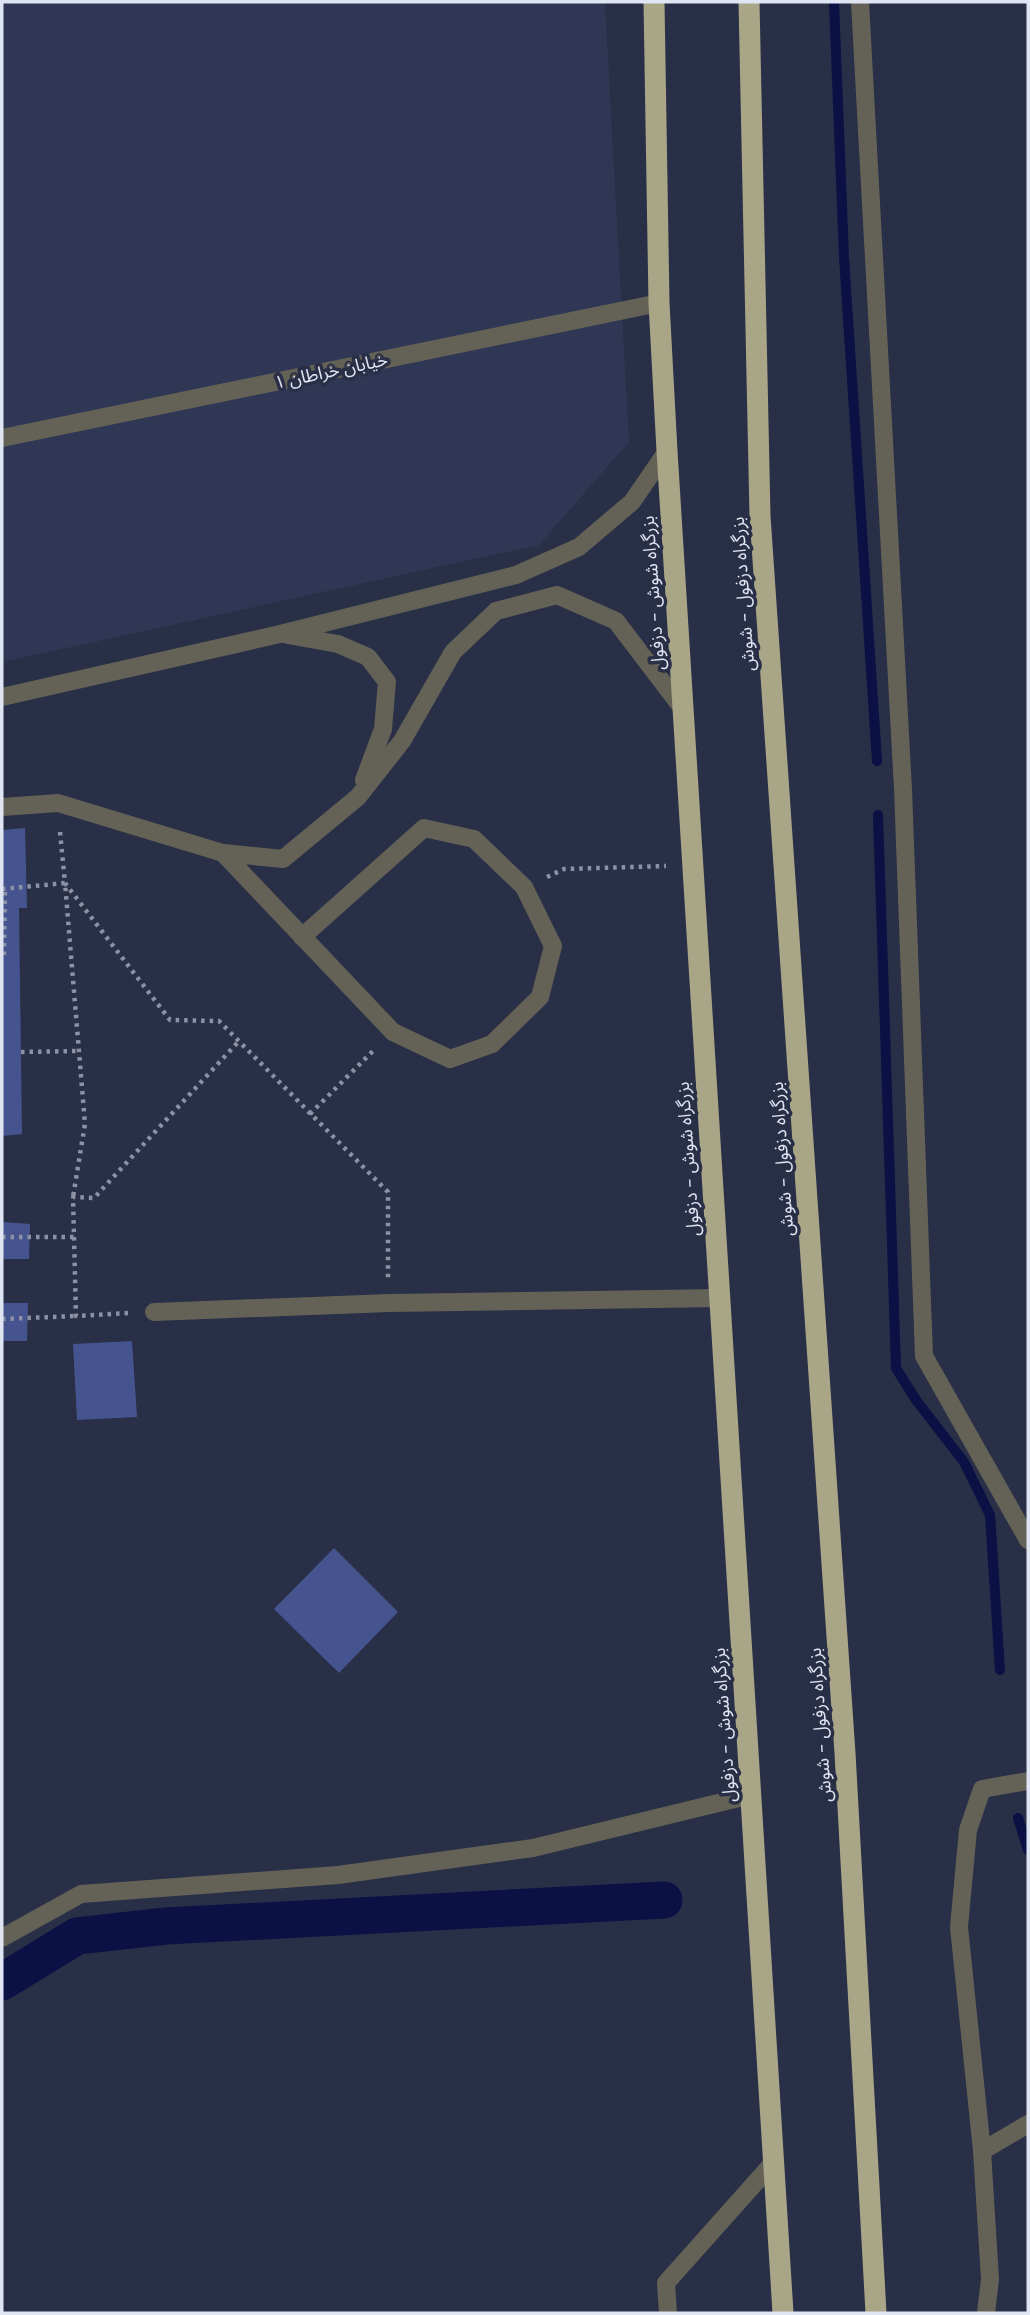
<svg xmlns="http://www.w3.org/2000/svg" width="1030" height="2315" viewBox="0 0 1030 2315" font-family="Merriweather,'Noto Sans Arabic',serif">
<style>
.built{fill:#2f3754}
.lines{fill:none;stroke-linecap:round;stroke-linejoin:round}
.stream{stroke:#0b1045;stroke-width:10}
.canal{stroke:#0b1045;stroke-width:37}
.building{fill:#45548f}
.path{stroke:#8c91a4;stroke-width:4.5;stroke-dasharray:3.5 5;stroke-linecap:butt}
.lane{stroke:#646256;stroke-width:18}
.street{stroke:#646256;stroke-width:18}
.highway{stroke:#a9a587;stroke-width:21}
.labels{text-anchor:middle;stroke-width:7;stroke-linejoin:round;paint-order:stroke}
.street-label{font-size:18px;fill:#e0e5f4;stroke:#292f46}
</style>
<rect width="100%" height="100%" fill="#292f46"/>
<path class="built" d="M2 2H605L629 442 539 545 2 662Z"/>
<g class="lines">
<path class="stream" d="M834 2 844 257 877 761
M878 815 896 1368 916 1400 964 1462 990 1515 1000 1670
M1018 1818 1028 1850"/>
<path class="canal" d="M2 1982 77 1936 166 1926 664 1900"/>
</g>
<path class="building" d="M25 828 27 908H19L22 1134 2 1136V830Z
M2 1222 30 1224 29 1259H2Z
M2 1303H28L27 1341H2Z
M132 1341 137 1417 77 1420 73 1344Z
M334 1548 398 1612 339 1673 274 1609Z"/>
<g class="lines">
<path class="path" d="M60 832 65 883 170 1020 219 1021 388 1192V1278
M547 877 564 869 666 866
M2 889 65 883 85 1124 73 1197
M4 955 5 889
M21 1052 79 1051
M310 1114 374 1050
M2 1237H74
M128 1313 76 1316 73 1197 94 1198 239 1041
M2 1319 76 1316"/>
<path class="lane" d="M288 635 338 644 368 657 387 682 383 729 364 780
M2 697 280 634 516 575 579 547 632 502 667 451
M2 807 58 803 223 853 283 859 358 797 402 741 453 652 496 611 557 595 616 621 683 709
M223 853 393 1032 450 1059 492 1044 540 997 553 946 524 887 474 839 424 828 302 937
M154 1312 389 1303 720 1298
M668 2313 666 2283 773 2163"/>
<path class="street" d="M860 2 903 789 924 1356 1028 1540
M2 438 659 303
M2 1938 81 1894 338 1875 533 1848 751 1795
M982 2151 1028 2124
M986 2313 990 2279 982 2151 959 1927 968 1830 982 1789 1028 1781"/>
<path class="highway" d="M654 2 659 303 667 451 783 2313
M749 2 760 516 845 1753 876 2313"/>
</g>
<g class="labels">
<g class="street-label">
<text transform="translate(331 371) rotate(-12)" y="6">خیابان خراطان ۱</text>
<text transform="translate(653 593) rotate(-94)" y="6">بزرگراه شوش - دزفول</text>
<text transform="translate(743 594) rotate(-94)" y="6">بزرگراه دزفول - شوش</text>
<text transform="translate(688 1159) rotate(-94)" y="6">بزرگراه شوش - دزفول</text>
<text transform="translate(782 1159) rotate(-94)" y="6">بزرگراه دزفول - شوش</text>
<text transform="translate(724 1725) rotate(-94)" y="6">بزرگراه شوش - دزفول</text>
<text transform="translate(820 1725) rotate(-94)" y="6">بزرگراه دزفول - شوش</text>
</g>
</g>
<rect width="1030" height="2315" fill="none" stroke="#e0e5f4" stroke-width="7"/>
</svg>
